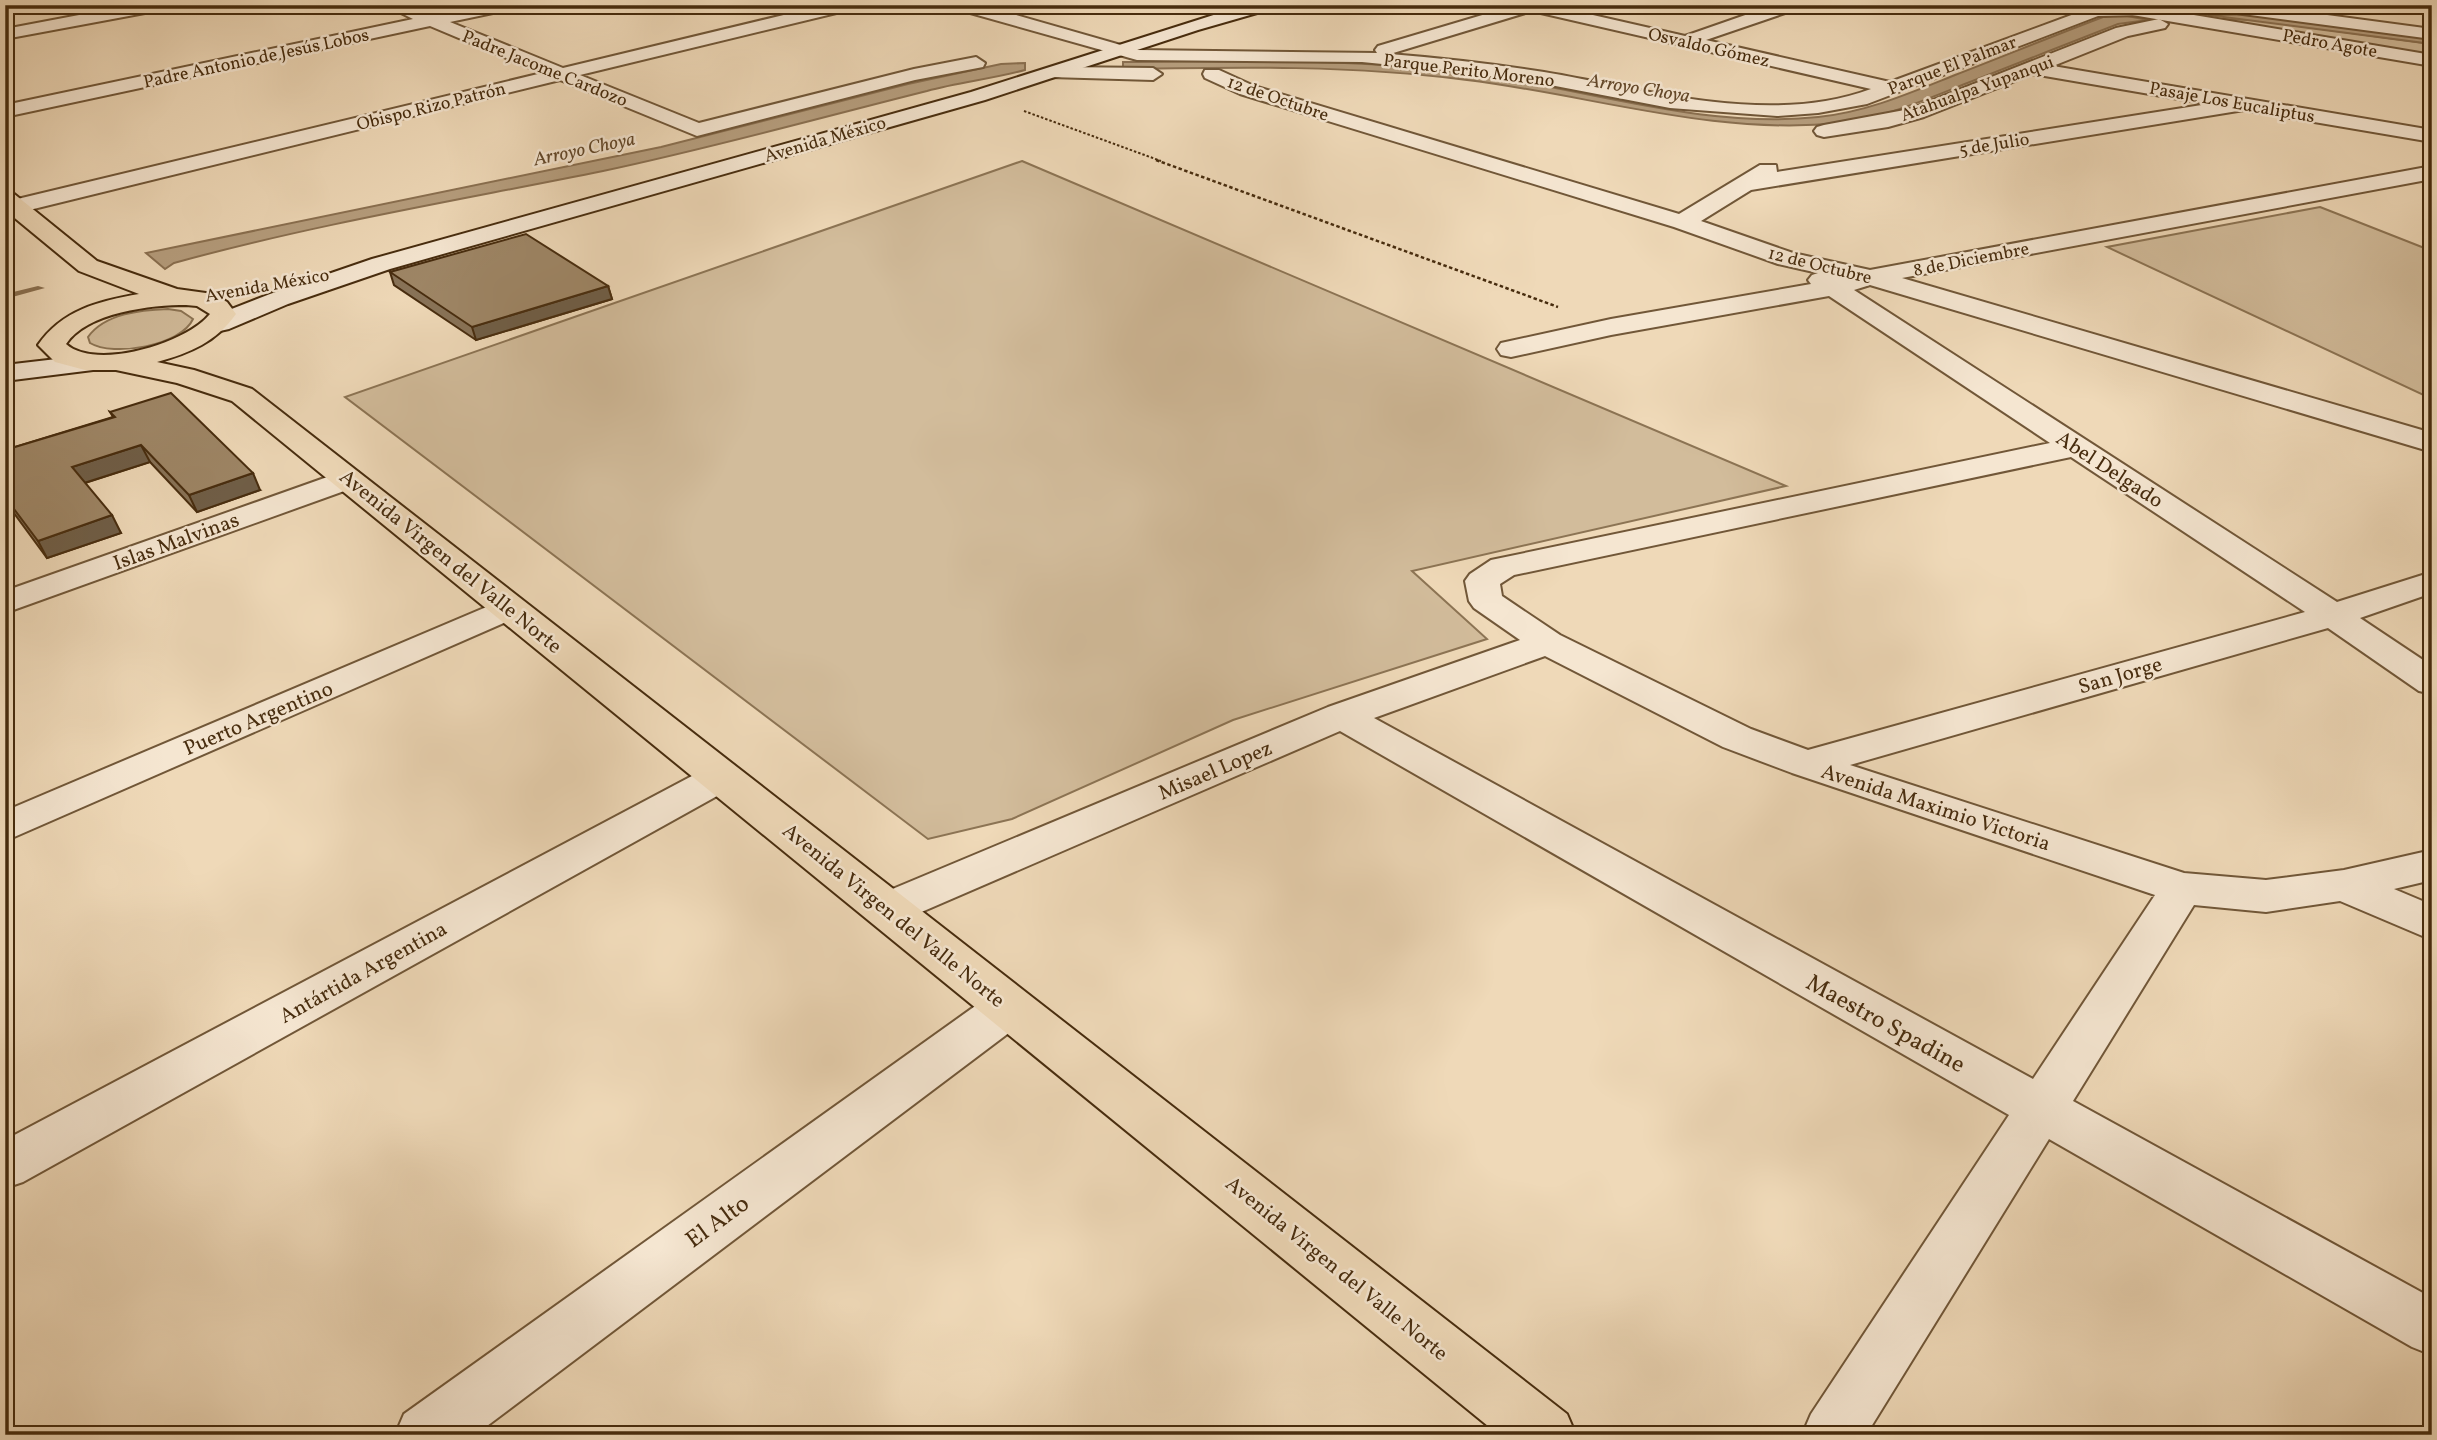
<svg xmlns="http://www.w3.org/2000/svg" width="2437" height="1440" viewBox="0 0 2437 1440" font-family="Vollkorn,serif">
<style>
.green{fill:#d2bc9b;stroke:#8c7454;stroke-width:2}
.water{fill:#b69e7e;stroke:#8a7051;stroke-width:2}
.lines{fill:none;stroke-linecap:round;stroke-linejoin:round}
.stream{fill:#8a7051;fill-rule:evenodd}
.minor-casing{stroke:#715738;stroke-width:4}
.tertiary-casing{stroke:#715738;stroke-width:4}
.secondary-casing{stroke:#472c0e;stroke-width:4}
.primary-casing{stroke:#472c0e;stroke-width:4}
.path-far1{stroke:#472c0e;stroke-width:2;stroke-dasharray:2.5 2;stroke-linecap:butt}
.path{stroke:#472c0e;stroke-width:2.5;stroke-dasharray:3.5 2.5;stroke-linecap:butt}
.minor{fill:#f5e6d1;fill-rule:evenodd}
.tertiary{fill:#f5e6d1;fill-rule:evenodd}
.secondary{fill:#f5e6d1;fill-rule:evenodd}
.primary{fill:#efd9b8;fill-rule:evenodd}
.wall{fill:#887358;stroke:#472c0e;stroke-width:2}
.shaded-wall{fill:#6f5e47;stroke:#472c0e;stroke-width:2}
.building{fill:#9e8666;stroke:#472c0e;stroke-width:2}
.labels{text-anchor:middle;stroke-width:5;stroke-linejoin:round;paint-order:stroke}
.far-street-label{font-size:18px;fill:#472c0e;stroke:#f5e6d1}
.far-water-label{font-size:19px;font-style:italic;fill:#63482a;stroke:#f5e6d1}
.street-label{font-size:21px;fill:#472c0e;stroke:#f5e6d1}
.near-street-label{font-size:24px;fill:#472c0e;stroke:#f5e6d1}
</style>
<rect width="100%" height="100%" fill="#efd9b8"/>
<filter id="stains"><feTurbulence type="fractalNoise" baseFrequency=".00286" numOctaves="4"/><feColorMatrix values="0 0 0 0 .2 0 0 0 0 .09 0 0 0 0 .02 0 0 0 .5 -.17"/></filter>
<radialGradient id="worn" r=".72"><stop offset=".6" stop-color="#630" stop-opacity="0"/><stop offset="1" stop-color="#630" stop-opacity=".3"/></radialGradient>
<path class="green" d="M2221 19 2254 20 2432 44V57Z
M1022 161 1786 486 1412 571 1487 639 1233 720 1012 819 928 839 345 397Z
M2320 207 2432 251V399L2107 247Z
M168 309 181 311 193 319C181 346 113 357 90 343L88 337C105 313 142 310 168 309Z"/>
<path class="water" d="M2246 14 2432 39V44L2208 15Z
M2122 15 2148 20 2118 24C2069 43 2019 63 1970 82 1927 99 1885 118 1839 123 1713 136 1591 95 1467 80 1353 65 1238 67 1123 69V62C1241 61 1360 58 1477 74 1589 90 1705 129 1818 117 1867 112 1910 93 1955 75 2004 56 2053 36 2103 17Z
M1025 63V70C993 79 959 82 927 91 819 118 712 148 603 171 460 200 315 224 174 263L165 269 146 253 661 147 908 84 1001 64Z"/>
<g class="lines">
<path class="stream" d="M38 286 45 288 5 299V294Z"/>
<g class="minor-casing">
<path id="minor" d="M132 5H169L161 10 5 39V29Z
M385 5H408L433 15 481 5H514L512 9 450 22 563 68 825 5H855L853 9 580 75 699 123 914 69 976 57 985 63 983 67 915 80 697 136 560 80 5 216V202L542 73 430 26 5 117V105L413 19Z
M954 5H981L1138 50 1377 53 1375 50 1378 46 1516 5H1549L1685 36 1774 5H1799L1797 9 1706 40 1890 82 2096 6 2252 5 2432 29V39L2235 13 2098 16 1867 104 1818 113 1777 116 1670 108 1545 84 1453 71 1362 62 1137 60 956 9ZM1532 11 1871 89C1769 127 1646 89 1544 72 1493 64 1441 58 1390 54Z
M2159 19 2168 24 2165 28 2128 36 2053 66 2432 130V142L2244 110 1751 190 1701 221 1793 253 1870 270 2432 166V179L1902 278 2432 433V452L1870 285 1854 290 2337 602 2432 572V593L2360 618 2432 666V694L2419 691 2328 628 1850 765 2184 873 2266 880 2344 870 2432 850V880L2394 889 2432 905V940L2340 901 2266 912 2194 905 2073 1101 2432 1298V1355L2412 1347 2049 1139 1866 1435H1802L1811 1414 2009 1115 1340 731 903 920 887 925 871 920 865 909 871 898 1328 707 1520 640 1474 608 1469 601 1465 581 1470 574 1491 560 2050 443 1829 296 1611 335 1511 357 1501 355 1497 349 1501 343 1611 319 1811 284 1808 280 1812 275 1818 273 1778 264 1674 227 1240 94 1205 78 1203 74 1205 70H1219L1254 86 1679 214 1760 165H1776L1777 172 2208 104 2033 74 1924 117 1888 127 1824 137 1817 135 1814 131 1817 127 1824 125 1910 109 2116 28ZM2071 457 2305 612 1808 750 1751 729 1560 635 1502 596 1500 584 1514 575ZM1545 656 1723 747 1792 773 2155 895 2033 1079 1374 718Z
M1057 67 1153 68 1162 74 1153 80 1050 77 1048 73Z
M347 470 358 472 363 479 358 486 5 613V591Z
M510 597 522 601 528 608 522 615 5 841V811Z
M721 764 735 768 741 777 735 786 23 1182 5 1188V1140L707 768Z
M1009 989 1026 994 1033 1007 1026 1020 475 1435H395L404 1414 992 994Z"/>
</g>
<g class="tertiary-casing">
<path id="tertiary" d="M2095 5H2134L2432 55V66L2103 10Z"/>
</g>
<g class="secondary-casing">
<path id="secondary" d="M1245 5H1273L1271 9 1198 30 985 100 390 269 288 304 229 329 220 331 211 329 207 323 211 317 270 294 372 259 971 92Z
M91 355 101 357 105 363 101 369 5 381V365Z"/>
</g>
<g class="primary-casing">
<path id="primary" d="M5 191 13 193 97 261 177 289 213 294 227 302 236 314C216 342 190 353 157 362L194 370 252 389 1567 1414 1576 1435H1499L232 401 177 383 116 370H85L55 362 38 345C62 310 99 301 139 294L79 271 5 210ZM186 305 197 306 210 314C187 343 96 371 66 344 87 312 152 305 186 305Z"/>
</g>
<path class="path-far1" d="M1024 111 1161 161"/>
<path class="path" d="M1156 160 1558 307"/>
<use href="#minor" class="minor"/>
<use href="#tertiary" class="tertiary"/>
<use href="#secondary" class="secondary"/>
<use href="#primary" class="primary"/>
</g>
<path class="wall" d="M390 272 608 286 612 299 476 340 394 285Z
M110 412 260 490 197 512 150 462 85 483 121 533 47 558 5 501V450L113 417Z"/>
<path class="shaded-wall" d="M608 286 612 299 476 340 472 327Z
M141 445 150 462 81 484 72 467Z
M253 473 260 490 197 512 189 495Z
M112 515 121 533 47 558 38 541Z"/>
<path class="building" d="M526 234 608 286 472 327 390 272Z
M171 393 253 473 189 495 141 445 72 467 112 515 38 541 5 497V450L115 417 110 412Z"/>
<g class="labels">
<g class="far-street-label">
<text transform="translate(2330 43) rotate(10)" y="6">Pedro Agote</text>
<text transform="translate(1709 47) rotate(13)" y="6">Osvaldo Gómez</text>
<text transform="translate(256 58) rotate(-12)" y="6">Padre Antonio de Jesús Lobos</text>
<text transform="translate(1952 65) rotate(-21)" y="6">Parque El Palmar</text>
<text transform="translate(545 68) rotate(22)" y="6">Padre Jacome Cardozo</text>
<text transform="translate(1469 70) rotate(7)" y="6">Parque Perito Moreno</text>
<text transform="translate(1977 88) rotate(-20)" y="6">Atahualpa Yupanqui</text>
<text transform="translate(1278 98) rotate(19)" y="6">12 de Octubre</text>
<text transform="translate(2232 102) rotate(10)" y="6">Pasaje Los Eucaliptus</text>
<text transform="translate(431 106) rotate(-14)" y="6">Obispo Rizo Patrón</text>
<text transform="translate(825 139) rotate(-16)" y="6">Avenida México</text>
<text transform="translate(1994 144) rotate(-9)" y="6">5 de Julio</text>
<text transform="translate(1971 259) rotate(-11)" y="6">8 de Diciembre</text>
<text transform="translate(1820 265) rotate(14)" y="6">12 de Octubre</text>
<text transform="translate(267 285) rotate(-10)" y="6">Avenida México</text>
</g>
<g class="far-water-label">
<text transform="translate(1639 87) rotate(9)" y="7">Arroyo Choya</text>
<text transform="translate(584 148) rotate(-12)" y="7">Arroyo Choya</text>
</g>
<g class="street-label">
<text transform="translate(2110 469) rotate(33)" y="7">Abel Delgado</text>
<text transform="translate(176 541) rotate(-20)" y="7">Islas Malvinas</text>
<text transform="translate(451 561) rotate(39)" y="7">Avenida Virgen del Valle Norte</text>
<text transform="translate(2120 675) rotate(-16)" y="7">San Jorge</text>
<text transform="translate(258 718) rotate(-23)" y="7">Puerto Argentino</text>
<text transform="translate(1215 770) rotate(-23)" y="7">Misael Lopez</text>
<text transform="translate(1936 807) rotate(18)" y="7">Avenida Maximio Victoria</text>
<text transform="translate(894 915) rotate(39)" y="7">Avenida Virgen del Valle Norte</text>
<text transform="translate(363 972) rotate(-29)" y="7">Antártida Argentina</text>
<text transform="translate(1337 1268) rotate(39)" y="7">Avenida Virgen del Valle Norte</text>
</g>
<g class="near-street-label">
<text transform="translate(1886 1023) rotate(29)" y="8">Maestro Spadine</text>
<text transform="translate(717 1221) rotate(-36)" y="8">El Alto</text>
</g>
</g>
<rect width="2437" height="1440" fill="none" stroke="#efd9b8" stroke-width="28"/>
<rect x="7" y="7" width="2423" height="1426" fill="none" stroke="#472c0e" stroke-width="3.5"/>
<rect x="14" y="14" width="2409" height="1412" fill="none" stroke="#472c0e" stroke-width="2"/>
<rect width="100%" height="100%" filter="url(#stains)"/>
<rect width="100%" height="100%" fill="url(#worn)"/>
</svg>
